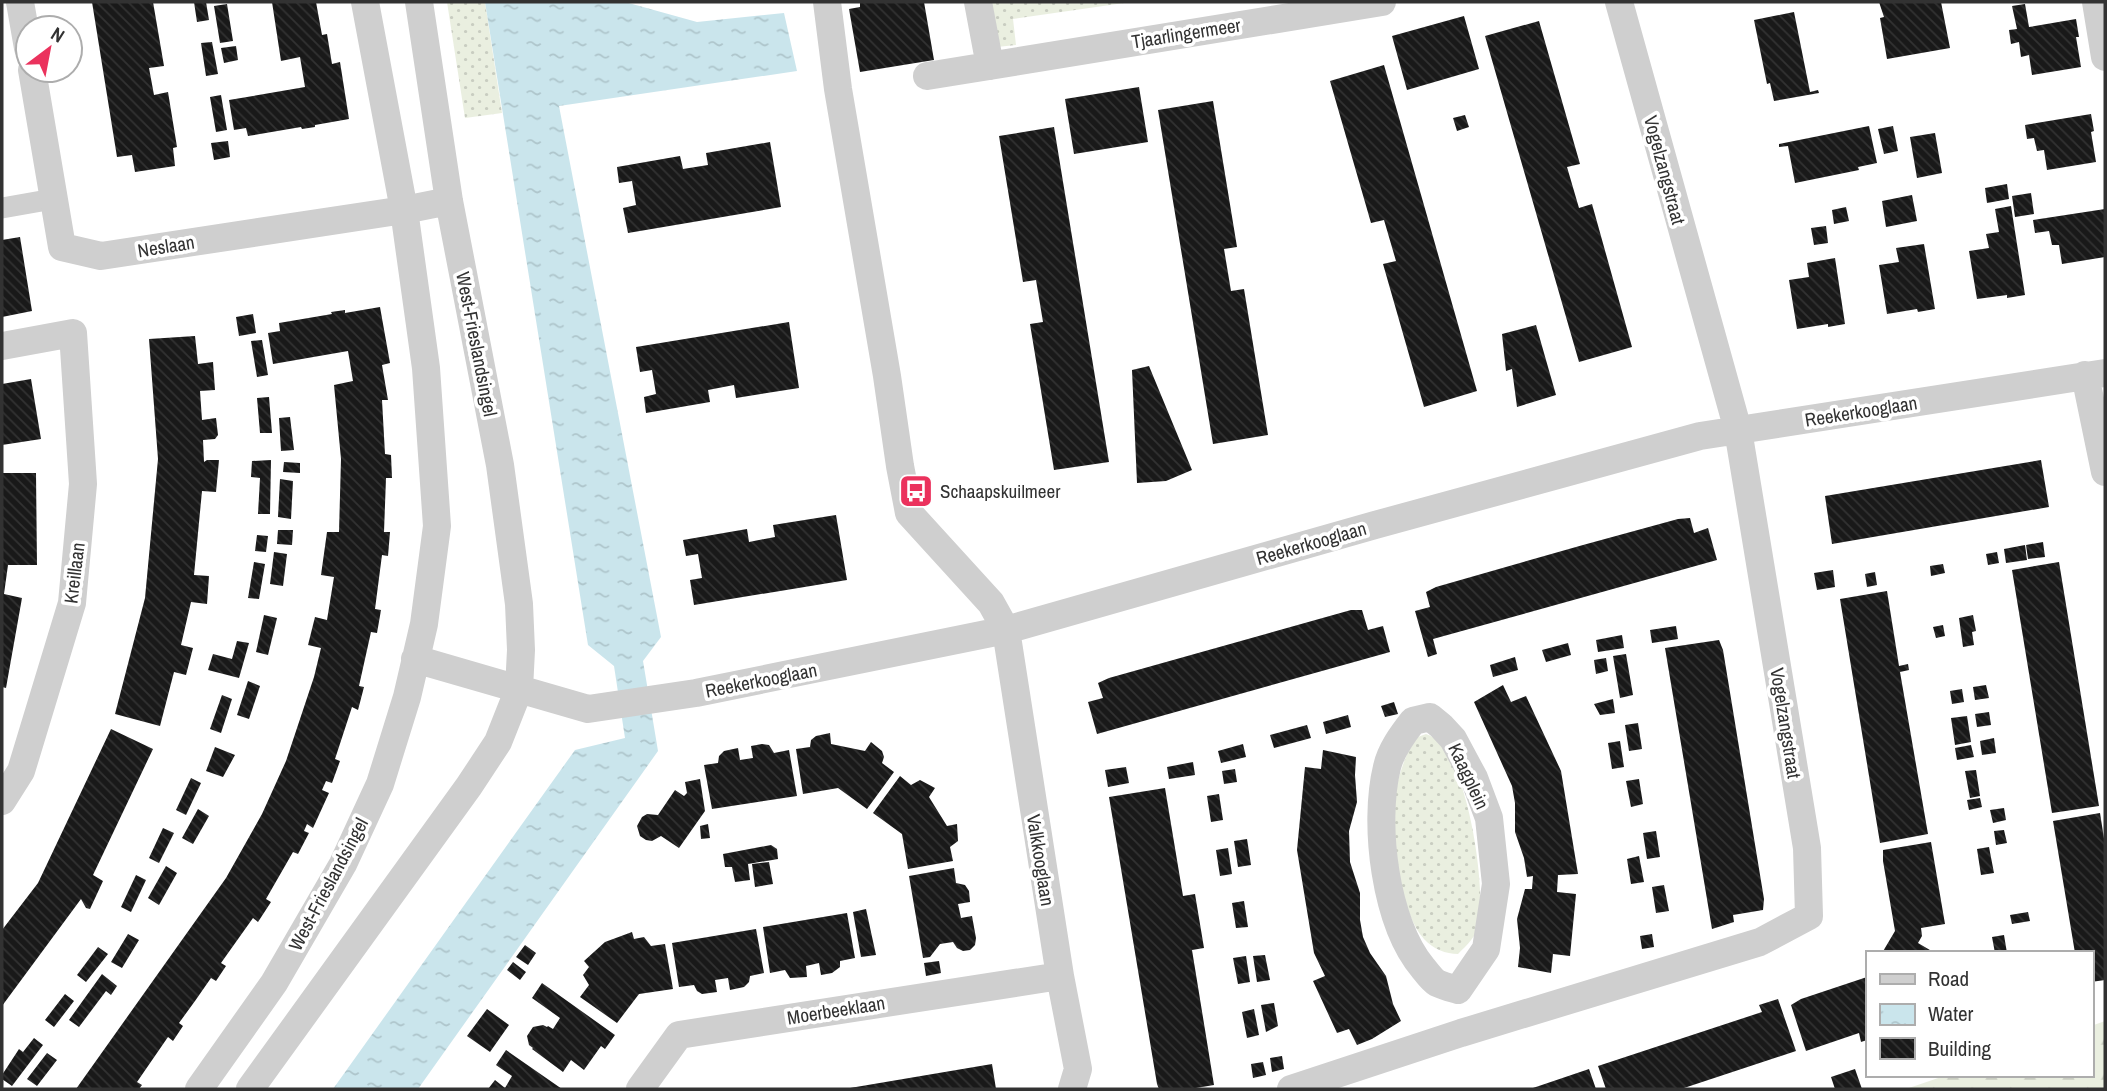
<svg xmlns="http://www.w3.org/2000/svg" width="2107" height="1091" viewBox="0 0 2107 1091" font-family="'Archivo Narrow',sans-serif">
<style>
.grass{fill:url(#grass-dots)}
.forest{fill:url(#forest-firs)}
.water{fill:url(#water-ripples)}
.building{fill:url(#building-back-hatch)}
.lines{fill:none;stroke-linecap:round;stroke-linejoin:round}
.pedestrian{stroke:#cfcfcf;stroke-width:21}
.minor{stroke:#cfcfcf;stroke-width:28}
.labels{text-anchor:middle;stroke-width:7;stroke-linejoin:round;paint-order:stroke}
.street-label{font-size:19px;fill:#323232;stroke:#fff}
.poi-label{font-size:19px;fill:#323232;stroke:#fff;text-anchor:start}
</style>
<defs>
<pattern id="grass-dots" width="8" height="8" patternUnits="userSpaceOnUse" patternTransform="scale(1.75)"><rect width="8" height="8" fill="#eaefe0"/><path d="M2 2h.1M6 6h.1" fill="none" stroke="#c9cdc1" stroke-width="1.8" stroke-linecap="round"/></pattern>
<pattern id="forest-firs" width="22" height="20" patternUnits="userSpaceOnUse" patternTransform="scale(1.75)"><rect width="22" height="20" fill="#eaefe0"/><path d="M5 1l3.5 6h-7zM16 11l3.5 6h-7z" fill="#c9cdc1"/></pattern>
<pattern id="water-ripples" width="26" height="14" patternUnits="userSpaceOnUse" patternTransform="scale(1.75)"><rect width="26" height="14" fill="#cae5ec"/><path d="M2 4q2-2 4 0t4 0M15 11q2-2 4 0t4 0" fill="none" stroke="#aec5cb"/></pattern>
<pattern id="building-back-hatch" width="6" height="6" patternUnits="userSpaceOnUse" patternTransform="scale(1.75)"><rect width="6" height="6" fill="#191919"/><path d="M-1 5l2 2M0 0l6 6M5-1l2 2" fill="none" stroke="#323232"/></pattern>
</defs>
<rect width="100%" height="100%" fill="#fff"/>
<path class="grass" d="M447 2H485L502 113 465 118Z
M990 2H1131L1013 19 1016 45 997 47Z
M1426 734C1467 745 1486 887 1479 923 1477 936 1467 945 1458 954 1446 954 1433 949 1424 939 1402 915 1392 848 1393 815 1394 788 1402 762 1415 738Z"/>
<path class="forest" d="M2105 1021V1089H1906L1947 1075H2091V1026Z"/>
<path class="water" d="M485 2H625L697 22 784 13 797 71 559 106 661 637 643 661 658 751 418 1089H333L575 750 625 738 614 666 588 645Z"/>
<path class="building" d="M92 2H153L164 66 149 68 154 95 168 92 177 147 173 148 175 166 135 172 132 155 117 157Z
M194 2H206L209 20 197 22Z
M272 2H316L322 35 327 34 332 64 340 62 349 119 315 125V127L302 129 301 127 248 136 246 128 234 130 229 100 305 87 300 57 281 61Z
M860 2H924L934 60 860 72 849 9 860 7Z
M1879 2H1941L1950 48 1887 59 1880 18 1884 17Z
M227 4 233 41 220 43 214 6Z
M2025 4 2029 27 2076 19 2079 37H2076L2081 67 2032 75 2029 55 2021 57 2019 42 2011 44 2009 30 2017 29 2012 6Z
M1794 12 1810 92 1818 90 1819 93 1774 101 1770 83 1767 84 1754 20Z
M1464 16 1479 69 1407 90 1392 36Z
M1539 21 1580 164 1567 167 1579 208 1592 204 1632 347 1579 362 1485 36Z
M212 42 218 74 206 76 201 43Z
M236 46 238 60 224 63 221 48Z
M1384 65 1477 391 1424 407 1383 264 1396 261 1384 220 1371 223 1330 81Z
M1139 87 1148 142 1074 154 1065 99Z
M221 95 227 130 216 132 210 97Z
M1213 101 1237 247 1224 249 1231 291 1244 289 1268 435 1213 444 1158 110Z
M2091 114 2094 131 2091 132 2096 162 2047 170 2044 150 2037 151 2034 138 2027 139 2025 125Z
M1465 115 1469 127 1457 131 1453 118Z
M1869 126 1877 163 1858 167 1859 170 1795 183 1788 146 1779 147V144Z
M1893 126 1898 151 1884 154 1878 129Z
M1054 127 1109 462 1054 470 1030 324 1043 322 1036 280 1023 282 999 136Z
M1935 133 1942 173 1917 178 1910 137Z
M228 141 230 157 214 160 211 143Z
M770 142 781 207 628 233 623 208 636 205 632 181 619 183 617 167 680 156 683 169 708 165 706 153Z
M2007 184 2009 199 1987 203 1985 188Z
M2031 193 2034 214 2015 217 2012 196Z
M1912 195 1917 221 1886 227 1882 201Z
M2011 206 2025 295 2007 298V295L1977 299 1969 251 1989 248 1986 234 1999 232 1995 209Z
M1846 207 1849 221 1834 224 1832 210Z
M2105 209V257L2062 264 2059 245H2052L2049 231 2035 233 2033 220Z
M1826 226 1828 243 1814 245 1811 228Z
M20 237 32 311 2 317V240Z
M1924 244 1935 309 1918 312 1917 309 1887 314 1879 265 1899 262 1896 248Z
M1835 258 1845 324 1828 327V324L1797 329 1789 280 1809 277 1807 263Z
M380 307 390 363 382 365 388 400H382L385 454 391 455 392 478H386L384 532H390L388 556 382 555 375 609 381 610 377 633 371 632 359 686 364 687 358 710 352 707 335 759 340 761 332 783 326 781 322 790 329 793 313 828 307 824 304 831 309 833 298 854 293 852 266 899 271 902 258 922 253 918 221 963 226 966 216 981 211 978 195 1001 179 1023 183 1026 173 1041 168 1037 137 1082 142 1085 139 1089H76L226 878 262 814 286 761 314 677 321 648 308 645 315 617 327 620 334 577 321 575 327 532H339L341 459 334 385 353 381 348 351 273 364 268 333 280 331 279 323 332 314 331 312 345 310V313Z
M253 314 256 333 239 336 236 317Z
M789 322 799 388 736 398 734 385 708 390 710 402 646 413 644 397 656 394 652 370 640 372 636 347Z
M1536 325 1556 395 1517 407 1512 369 1506 371 1502 334Z
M195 336 198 364 213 362 215 390 200 391 202 420 216 418 218 435 215 439 203 440 204 462 207 460H219L216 492 202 491 194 575 209 576 207 604 191 602 181 645 193 648 186 675 174 672 160 726 115 714 145 598 158 459 149 339Z
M262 340 268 375 257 377 251 341Z
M1149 366 1192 470 1166 481 1137 483 1132 370Z
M31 379 41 439 2 445V384Z
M269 397 272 433H260L257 398Z
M290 417 294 450 281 451 279 418Z
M271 460 270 514H258L260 478 251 477 252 461Z
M2041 460 2049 507 1832 544 1825 496Z
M284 462 300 463V473L283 472Z
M2 473H36L37 565H8L4 594 22 598 6 688 2 687Z
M280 479 293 481 291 519 278 517Z
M836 515 847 580 694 605 690 580 702 578 698 554 686 556 683 540 747 529 749 542 775 537 773 525Z
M1690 518 1694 533 1708 528 1717 560 1433 639 1437 654 1428 657 1415 611 1430 607 1426 592 1436 587 1583 545 1678 519Z
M278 530H293L292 545 277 544Z
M257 535 268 536 266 552 255 551Z
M2043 542 2045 557 2028 559 2026 545Z
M2025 545 2027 560 2006 563 2004 549Z
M274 552 287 554 283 586 270 584Z
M1997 552 1999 563 1988 565 1986 554Z
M254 562 265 564 259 599 248 598Z
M2059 562 2099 806 2052 813 2012 570Z
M1943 564 1945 573 1931 576 1930 566Z
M1833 570 1835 587 1817 590 1814 573Z
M1875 572 1877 585 1867 587 1865 574Z
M1887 591 1899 666 1908 664 1909 670 1900 672 1928 834 1880 843 1840 599Z
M1351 610H1362L1368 630 1383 626 1390 652 1097 734 1088 702 1103 698 1098 683 1109 678Z
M264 615 277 618 268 655 256 652Z
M1973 615 1976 631 1972 632 1974 645 1963 647 1959 618Z
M1943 625 1945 636 1936 638 1933 627Z
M1676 626 1678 639 1652 643 1650 630Z
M1622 635 1624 648 1598 652 1596 640Z
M1719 640 1723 650 1764 899 1763 910 1733 915 1734 922 1712 929 1665 648Z
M237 641 249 643 239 678 208 670 213 654 232 659Z
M1568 643 1571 655 1546 662 1542 650Z
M1626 654 1633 695 1620 698 1613 656Z
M1515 657 1518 670 1493 677 1490 665Z
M1606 658 1608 671 1596 674 1594 660Z
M248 681 260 686 249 719 237 715Z
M1503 685 1511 702 1526 696 1561 771 1578 874 1558 875 1557 892 1576 894 1570 956 1553 954 1551 973 1518 967 1520 948 1517 919 1525 889H1532L1533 876 1527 877 1524 858 1515 832V803L1512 786 1474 702Z
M1986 685 1989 698 1975 700 1973 687Z
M1962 689 1964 702 1952 704 1950 691Z
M222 695 232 699 221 733 210 729Z
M1613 699 1615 713 1600 715 1594 704Z
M1394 702 1398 714 1385 717 1381 706Z
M1989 712 1991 725 1977 727 1975 714Z
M1348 715 1351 727 1326 734 1323 722Z
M1967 716 1971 742 1955 745 1951 718Z
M1638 723 1642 749 1629 751 1625 725Z
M1307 725 1311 738 1274 748 1270 735Z
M111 729 153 749 93 875 103 881 90 909 86 908 81 899 2 1006V930L38 883Z
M830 733 831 744 865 751 871 742 882 751 884 757 882 763 894 772 867 809 838 788 803 794 796 749 810 747 811 740 816 736Z
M1994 738 1996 753 1982 755 1980 741Z
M1620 741 1624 767 1612 769 1608 743Z
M762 744 769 745 774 753 789 750 797 796 712 809 704 765 718 763 719 756 724 751 738 748 740 760 753 758 751 746Z
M1243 744 1246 757 1221 763 1218 751Z
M1971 745 1974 757 1957 760 1955 748Z
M215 747 235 755 223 777 206 771Z
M1323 750 1356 757 1355 775 1357 802 1349 831 1350 862 1360 893V920L1363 937 1370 953 1386 976 1393 1004 1401 1021 1372 1039 1357 1045 1349 1029 1337 1033 1313 981 1325 976 1314 953 1297 850 1305 767 1321 769Z
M1193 762 1195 775 1169 779 1167 767Z
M1126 767 1129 783 1108 787 1105 770Z
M1235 769 1237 782 1224 784 1222 771Z
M1976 770 1980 796 1970 798 1965 771Z
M900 776 911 785 920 780 935 788 929 797 947 826 957 824 958 841 950 847 953 861 908 869 902 834 873 813Z
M191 778 201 783 186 815 176 810Z
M700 779 705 811 679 848 661 836 652 841 646 840 640 836 637 826 642 817 647 814 658 815 675 790 684 796 687 793 685 782Z
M1639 779 1643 804 1631 807 1626 781Z
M1165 788 1183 896 1195 894 1204 948 1192 950 1214 1085 1190 1089H1159L1157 1084 1109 797Z
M1219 794 1223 820 1211 822 1207 796Z
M1980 798 1982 807 1969 810 1967 800Z
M2004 808 2006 820 1993 823 1990 810Z
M198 809 209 816 193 844 182 838Z
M2100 813 2105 845V980L2091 982V953H2075L2053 821Z
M708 824 710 838 701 839 700 826Z
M163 828 174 833 159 863 149 858Z
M2004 830 2007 843 1996 845 1994 831Z
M1656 831 1660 857 1647 859 1643 833Z
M1247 839 1251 865 1238 867 1234 841Z
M1931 842 1945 924 1921 928 1922 936 1918 943 1935 953H1882L1895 931 1883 861V850Z
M771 845 777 849 778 859 748 864 750 880 735 882 732 867H725L723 854Z
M1989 847 1994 873 1981 875 1977 849Z
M1228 848 1232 874 1220 876 1216 850Z
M1639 856 1644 882 1631 884 1627 859Z
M769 862 773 884 755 887 752 864Z
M166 866 177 873 159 905 148 898Z
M954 868 956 883 965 885 969 891 970 902 958 904 961 918 972 916 976 938 975 945 970 950 963 951 957 948 953 942 940 944 930 957 923 958 909 876Z
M136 875 146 880 131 912 121 907Z
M1664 885 1669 911 1656 913 1652 887Z
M1244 901 1248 927 1236 928 1232 903Z
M866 909 876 955 861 957 853 912Z
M2028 912 2030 921 2012 924 2010 915Z
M847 913 855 958 840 961V967L832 973 821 975 819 963 806 966 807 977 790 978 785 970 770 973 763 927Z
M756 929 764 973 750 976 749 982 744 987 730 990 728 978 715 980 717 992 702 994 697 991 694 985 679 987 672 943Z
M632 932 634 939 644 937 651 946 665 944 673 989 639 994 617 1023 580 997 589 985 583 975 589 967 584 961 605 942Z
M128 934 139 940 122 968 111 962Z
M1652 934 1654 947 1642 949 1640 936Z
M2004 935 2007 953H1995L1992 937Z
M525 945 536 953 528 965 516 957Z
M98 947 108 954 86 982 77 975Z
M1265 955 1270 980 1257 982 1253 956Z
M1246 956 1250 982 1238 984 1233 958Z
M939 961 941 973 926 976 924 963Z
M513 962 526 972 520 980 507 970Z
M102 974 117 986 111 995 106 991 79 1027 69 1020Z
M1867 977V1040L1861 1042 1859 1033 1806 1051 1791 1005 1801 999Z
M542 983 615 1035 605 1049 601 1046 584 1070 571 1060 563 1072 532 1049 533 1048 529 1045 527 1036 533 1027 543 1025 547 1027 548 1026 553 1029 560 1018 532 998Z
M65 994 74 1001 54 1027 45 1020Z
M1778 999 1796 1051 1681 1089H1606L1598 1066 1762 1012 1759 1005Z
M1274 1003 1278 1026 1266 1032 1261 1005Z
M487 1009 509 1025 490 1052 467 1036Z
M1254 1009 1259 1035 1247 1038 1242 1012Z
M34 1038 43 1045 12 1086 2 1079V1075L19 1049 23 1052Z
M506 1050 562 1089H488L495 1080 505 1088 512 1076 496 1065Z
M47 1053 57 1060 37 1086 27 1079Z
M1282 1056 1284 1069 1272 1072 1270 1058Z
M1263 1062 1266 1075 1253 1078 1251 1064Z
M992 1064 996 1089H850V1088Z
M1589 1069 1596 1089H1530Z
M1855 1069 1862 1089H1835L1831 1077Z"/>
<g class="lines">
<path class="pedestrian" d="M2 208 53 199"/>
<path class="minor" d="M20 2 28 48
M827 2 838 89 887 376 900 466 909 513 991 603 1006 630 1060 976 1078 1069 1072 1089
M978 2 990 66
M2096 2 2105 57
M32 70 62 247 101 256 404 210 449 201
M927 76 1382 2
M2 346 73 333 83 484 72 603 21 771 2 801
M2085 375 2105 472
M415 659 588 709 696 693 1006 630 1375 525 1700 436 2105 373
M1430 717 1441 726 1453 739 1474 778 1489 818 1496 884 1486 949 1458 990C1451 988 1443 986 1437 983 1432 980 1427 973 1423 968 1385 923 1373 824 1387 767 1391 750 1402 735 1413 721Z
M199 1089 274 983 343 864 380 784 407 697 424 624 437 526 426 368 404 210 365 2
M250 1089 469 786 498 742 519 689 521 650 519 604 500 465 449 201 419 2
M640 1089 679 1035 1060 976
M1291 1089 1461 1033 1760 942 1809 916 1807 848 1738 430 1619 2"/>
</g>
<defs>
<g id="bus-square" transform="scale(1.75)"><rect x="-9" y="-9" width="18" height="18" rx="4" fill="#eb325d" stroke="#fff"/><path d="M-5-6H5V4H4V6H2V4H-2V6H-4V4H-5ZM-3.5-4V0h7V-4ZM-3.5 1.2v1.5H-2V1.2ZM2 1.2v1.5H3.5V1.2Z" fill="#fff"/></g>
</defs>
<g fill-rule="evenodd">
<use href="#bus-square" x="916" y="491"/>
</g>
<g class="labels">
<g class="street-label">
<text transform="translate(1186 33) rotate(-9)" y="7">Tjaarlingermeer</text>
<text transform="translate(1665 170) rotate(75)" y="7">Vogelzangstraat</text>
<text transform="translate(166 246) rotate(-9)" y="7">Neslaan</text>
<text transform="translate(477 344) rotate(79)" y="7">West-Frieslandsingel</text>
<text transform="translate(1861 411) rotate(-9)" y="7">Reekerkooglaan</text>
<text transform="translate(1311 543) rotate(-16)" y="7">Reekerkooglaan</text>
<text transform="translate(74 573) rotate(-83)" y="7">Kreillaan</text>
<text transform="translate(761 680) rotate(-11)" y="7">Reekerkooglaan</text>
<text transform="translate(1786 723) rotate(81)" y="7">Vogelzangstraat</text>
<text transform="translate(1469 776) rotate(65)" y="7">Kaagplein</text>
<text transform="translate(1041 860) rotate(81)" y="7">Valkkooglaan</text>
<text transform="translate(328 884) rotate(-62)" y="7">West-Frieslandsingel</text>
<text transform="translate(836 1010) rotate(-9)" y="7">Moerbeeklaan</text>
</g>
<g class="poi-label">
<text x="940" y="498">Schaapskuilmeer</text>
</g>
</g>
<rect width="2107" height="1091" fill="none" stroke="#323232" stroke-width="7"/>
<rect x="1866" y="951" width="228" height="126" fill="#ffffff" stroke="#adadad" stroke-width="2"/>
<rect x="1880" y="974" width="35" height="10" fill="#cfcfcf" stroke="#adadad" stroke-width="2"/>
<text x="1928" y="986" font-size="21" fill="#323232">Road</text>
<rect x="1880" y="1004" width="35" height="21" fill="url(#water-ripples)" stroke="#adadad" stroke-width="2"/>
<text x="1928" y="1021" font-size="21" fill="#323232">Water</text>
<rect x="1880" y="1038" width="35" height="21" fill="url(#building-back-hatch)" stroke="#adadad" stroke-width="2"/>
<text x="1928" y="1056" font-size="21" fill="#323232">Building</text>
<g transform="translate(49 49) rotate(32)"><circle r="33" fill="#ffffff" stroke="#adadad" stroke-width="2"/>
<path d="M0-5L12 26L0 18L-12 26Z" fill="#eb325d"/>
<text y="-10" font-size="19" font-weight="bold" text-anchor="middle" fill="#323232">N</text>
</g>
</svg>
